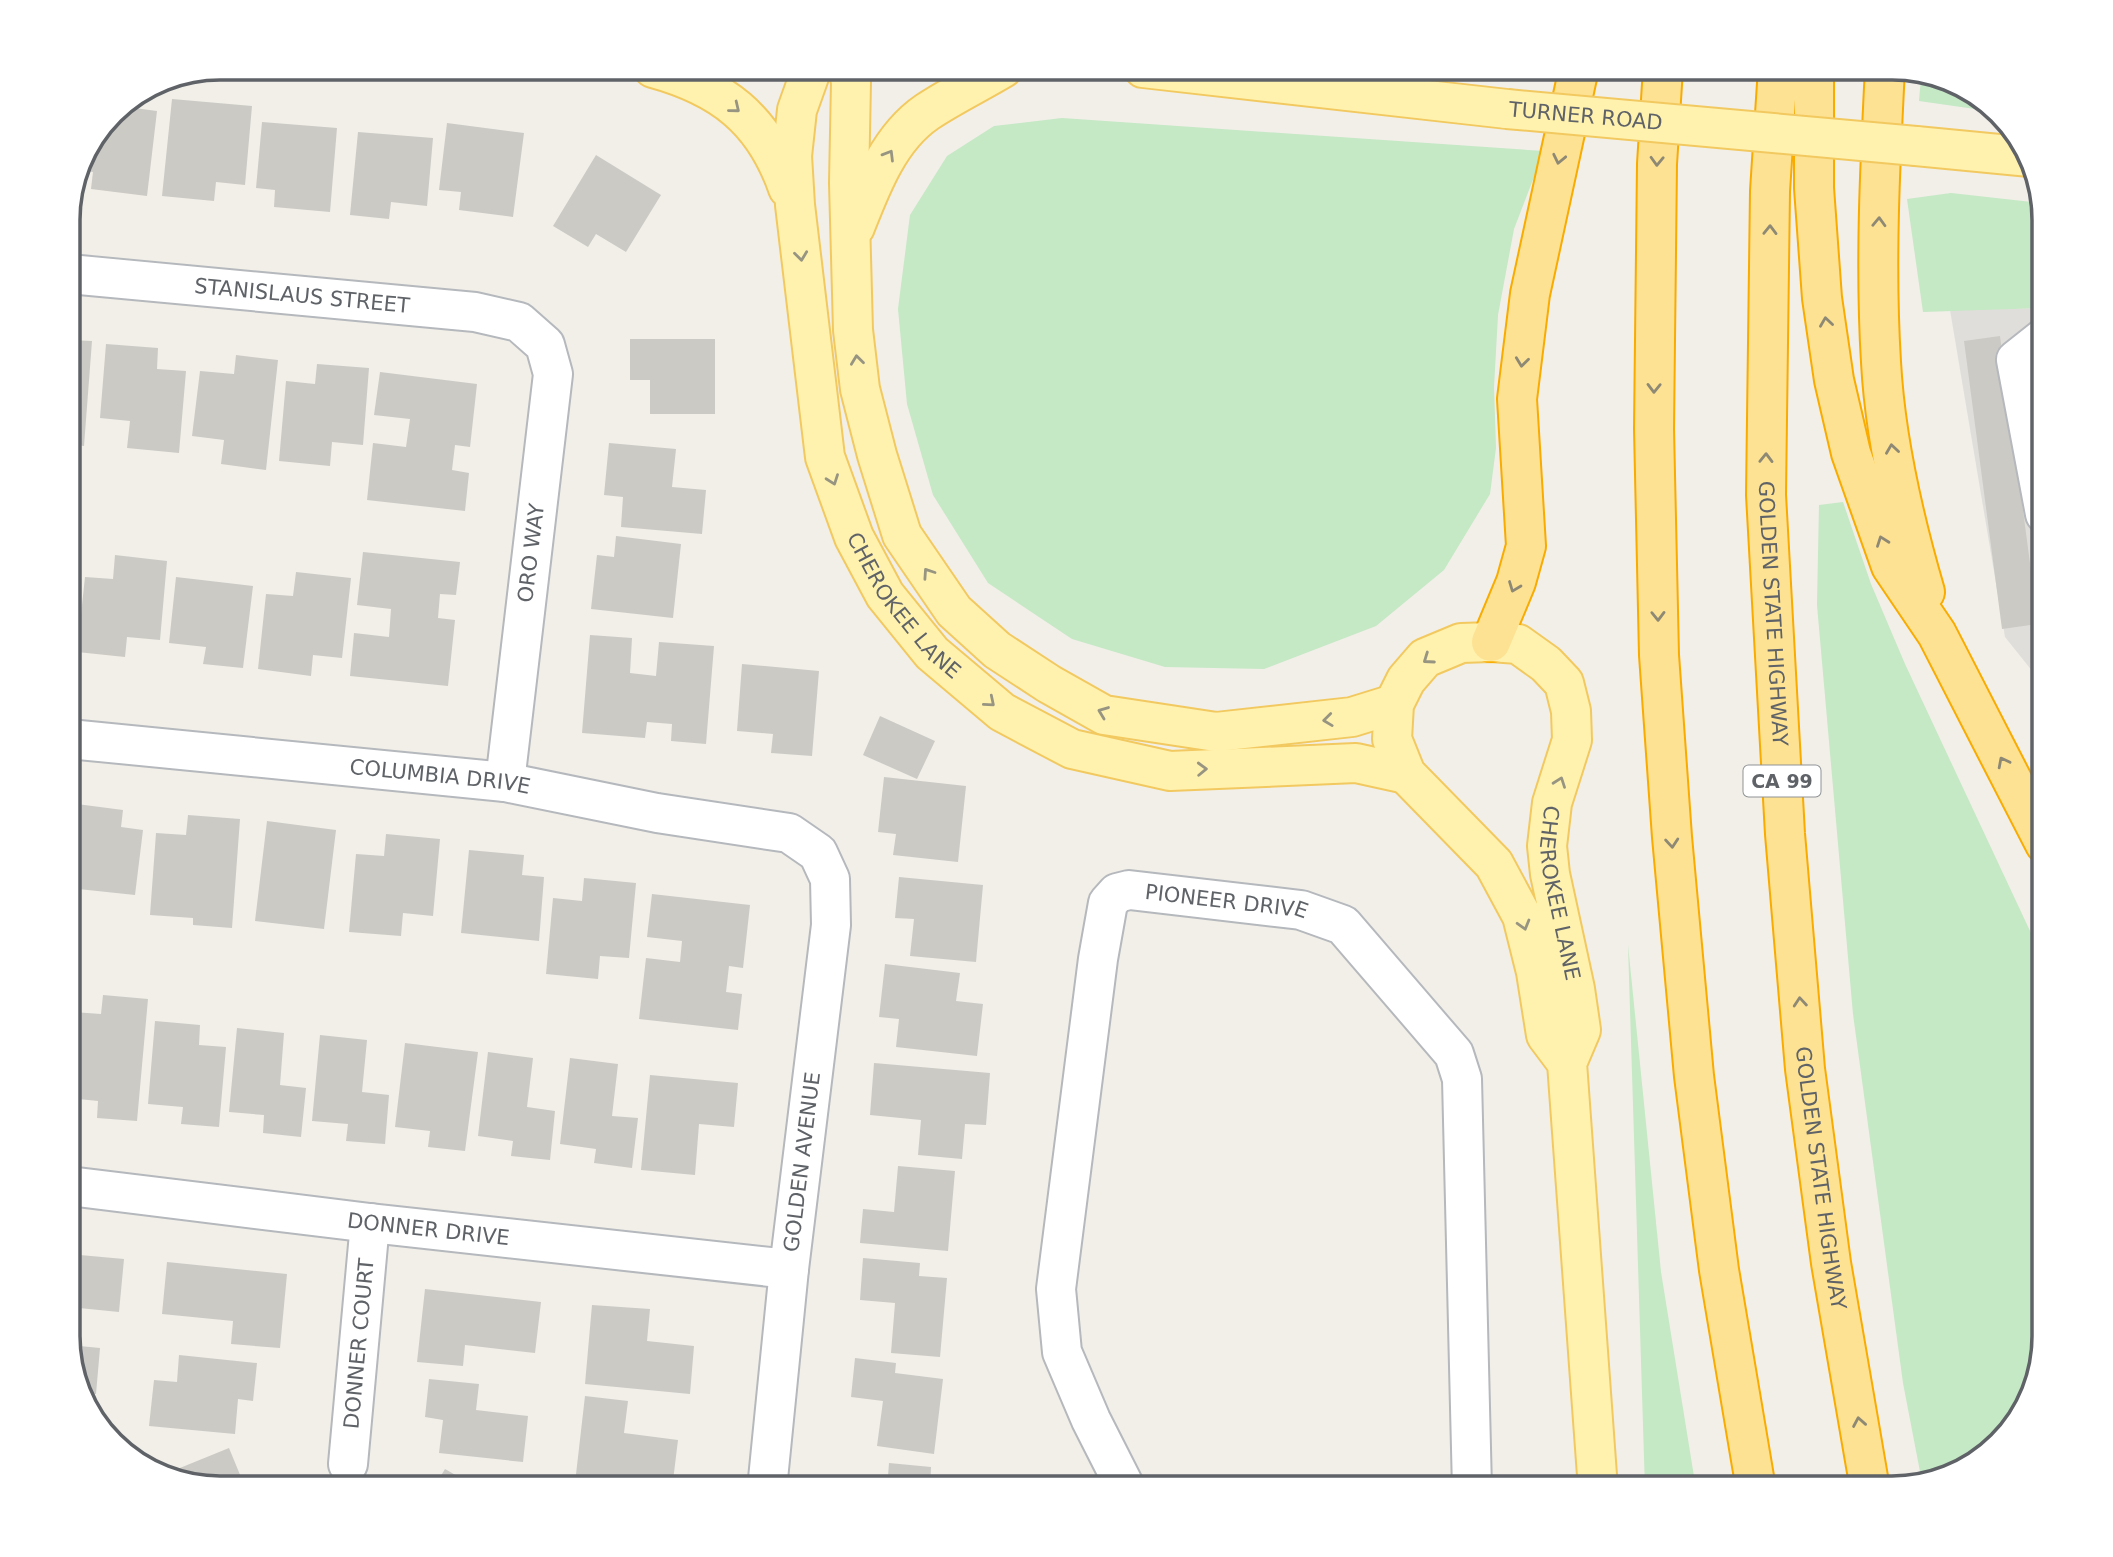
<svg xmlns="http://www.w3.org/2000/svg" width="2113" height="1557" viewBox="0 0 2113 1557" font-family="'DejaVu Sans',sans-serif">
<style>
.industrial{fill:#e0deda}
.green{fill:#c5e8c5}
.building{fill:#cccac5}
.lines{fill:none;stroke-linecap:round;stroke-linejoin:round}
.minor-casing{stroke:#b5b8bc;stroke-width:42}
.major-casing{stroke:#f2c960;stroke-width:42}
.highway-casing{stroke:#f9ab00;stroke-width:42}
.minor{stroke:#fff;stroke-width:38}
.major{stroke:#fff2af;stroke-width:38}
.highway{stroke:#fde293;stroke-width:38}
.major-bridge-casing{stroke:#f2c960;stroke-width:42;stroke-linecap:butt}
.major-bridge{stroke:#fff2af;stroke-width:38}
.oneway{stroke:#979581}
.oneway2{stroke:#8e8975}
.labels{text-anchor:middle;stroke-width:5;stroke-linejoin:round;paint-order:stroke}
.shield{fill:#fff;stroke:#8f9295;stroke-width:2}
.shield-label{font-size:19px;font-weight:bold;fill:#5f6368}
.street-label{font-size:21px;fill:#5f6368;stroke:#fff}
.rim{fill:none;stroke:#5f6368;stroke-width:3.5}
</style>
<rect width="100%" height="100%" fill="#f1efe8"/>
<path class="industrial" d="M2045 308V687L2005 637 1950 310Z"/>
<path class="green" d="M1921 78 1985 99 1996 112 1919 101Z
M1062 118 1544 151 1514 229 1498 315 1494 387 1496 448 1490 494 1444 570 1376 626 1264 669 1165 667 1072 639 988 583 933 495 907 404 898 309 910 215 947 156 994 126Z
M1951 193 2041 203 2045 220V308L1923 312 1907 199Z
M1843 502 1871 584 1905 664 2045 963V1337L2014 1429 1960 1473 1922 1482 1903 1383 1853 1014 1817 605 1819 505Z
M1628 945 1661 1272 1696 1489H1645Z"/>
<path class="building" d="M172 99 252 106 245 185 216 182 214 201 162 196Z
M119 106 157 111 147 196 91 189 93 172 79 170 84 153Z
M262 122 337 128 330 212 274 207 275 190 256 188Z
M447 123 524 133 513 217 459 210 461 192 439 190Z
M358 132 433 138 427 206 391 202 389 219 350 215Z
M596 155 661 195 626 252 596 234 588 247 553 226Z
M2000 336 2038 624 2002 629 1964 341Z
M630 339H715V414H650V380H630Z
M69 340 92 341 84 446 69 444Z
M106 344 158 348 157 369 186 371 179 453 127 448 130 421 100 418Z
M236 355 278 360 266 470 221 464 224 440 192 436 200 371 234 374Z
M317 364 369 368 363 445 332 442 330 466 279 461 286 381 315 384Z
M380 372 477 384 470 447 455 445 452 470 469 473 465 511 367 500 373 443 406 447 410 419 374 415Z
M609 443 676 449 672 487 706 490 702 534 621 527 623 497 604 495Z
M616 536 681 544 673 618 591 609 597 555 614 557Z
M363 552 460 562 456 595 440 594 438 618 455 620 448 686 350 676 354 633 389 637 391 609 357 605Z
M115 555 167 561 160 640 127 637 125 657 77 652 85 577 113 579Z
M296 572 351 578 342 658 313 655 311 676 258 669 266 594 293 596Z
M176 577 253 586 243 668 203 664 206 647 169 643Z
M590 635 632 638 630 673 656 676 659 642 714 646 706 744 671 741 672 724 647 722 645 738 582 733Z
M742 664 819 671 812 756 771 753 773 734 737 731Z
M880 716 935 741 917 779 863 755Z
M884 777 966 786 958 862 893 855 896 834 878 832Z
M69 803 123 810 121 827 143 830 135 895 69 888Z
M188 815 240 819 232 928 193 925V918L150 915 156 833 186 835Z
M267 821 336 830 324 929 255 921Z
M386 834 440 839 433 916 403 913 401 936 349 932 356 854 384 856Z
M469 850 524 855 522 875 544 877 539 941 461 933Z
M899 877 983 885 976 962 910 956 914 919 895 918Z
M584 878 636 883 629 958 600 956 598 979 546 974 553 898 582 901Z
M652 894 750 905 743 968 729 966 726 992 742 994 738 1030 639 1019 646 958 680 962 682 941 647 937Z
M885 964 960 973 956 1001 983 1004 977 1056 896 1047 899 1019 879 1017Z
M103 995 148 999 137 1121 97 1118 98 1101 69 1098V1058L73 1012 101 1014Z
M155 1021 200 1025 199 1045 226 1047 219 1127 181 1124 183 1107 148 1104Z
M237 1028 284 1033 280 1085 306 1088 301 1137 263 1133 264 1115 229 1112Z
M320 1035 367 1040 362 1092 389 1095 385 1144 346 1141 348 1124 312 1121Z
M405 1043 478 1052 465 1151 428 1147 430 1131 395 1127Z
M488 1052 533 1058 527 1107 555 1111 550 1160 511 1156 513 1141 478 1136Z
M570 1058 618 1064 612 1116 638 1118 632 1168 594 1163 596 1149 560 1144Z
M874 1063 990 1073 986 1125 965 1124 962 1159 918 1155 921 1120 870 1115Z
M650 1075 738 1083 734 1127 699 1124 695 1175 641 1170Z
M898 1166 955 1171 948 1251 860 1243 863 1209 894 1212Z
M69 1254 124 1259 119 1312 69 1307Z
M863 1258 920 1263 919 1276 947 1278 940 1357 891 1353 895 1303 860 1300Z
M167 1262 287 1274 280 1348 231 1344 233 1321 162 1314Z
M425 1289 541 1302 535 1353 465 1345 463 1366 417 1362Z
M592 1305 650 1309 647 1341 694 1346 690 1394 585 1384Z
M69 1345 100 1348 96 1394 81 1393Z
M179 1355 257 1363 253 1401 238 1399 235 1434 149 1426 154 1380 177 1382Z
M855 1358 896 1363 895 1373 943 1379 934 1454 877 1446 883 1401 851 1397Z
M429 1379 479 1384 476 1410 528 1416 523 1462 439 1453 443 1420 425 1417Z
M585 1396 628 1401 624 1433 678 1440 672 1489H626L575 1483Z
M229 1448 243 1482 229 1489H220L170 1472Z
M889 1463 931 1467 930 1489H887Z
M445 1469 480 1489H433Z"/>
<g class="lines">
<g class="minor-casing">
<g id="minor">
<path id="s1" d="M69 274 475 312 519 322 545 345 553 374 505 782"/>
<path d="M2045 337 2016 360 2045 514"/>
<path id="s2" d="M69 739 505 782 657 813 789 833 818 853 830 879 831 925 789 1269 767 1489"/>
<path id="s3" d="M69 1186 370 1223 789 1269"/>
<path id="s4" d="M348 1464 370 1223"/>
<path id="s5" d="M1126 1489 1091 1420 1062 1352 1056 1289 1098 959 1108 903 1117 893 1129 890 1301 910 1343 925 1454 1054 1462 1079 1472 1489"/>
</g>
</g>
<g class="major-casing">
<g id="major">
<path d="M653 68C722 87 764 119 788 188"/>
<path id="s6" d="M812 68 797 110 792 156 795 205 825 457 854 537 885 595 932 653 1002 712 1072 749 1170 771 1356 763 1406 774"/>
<path d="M848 68 851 82 849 183 853 330 860 389 877 455 902 535 954 611 997 650 1049 684 1104 715 1216 732 1352 717 1394 704"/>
<path d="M1143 68 1507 109"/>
<path d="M1916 146 2030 157"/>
<path d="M855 227C871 186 889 138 927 112 951 96 978 83 1003 68"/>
<path id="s7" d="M1567 1063 1546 1035 1536 972 1522 916 1494 864 1406 774 1392 739 1394 704 1406 680 1425 658 1461 643 1491 642 1518 644 1546 664 1564 683 1571 711 1572 740 1552 803 1547 846 1550 874 1575 989 1581 1030 1567 1063 1598 1489"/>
</g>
</g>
<g class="highway-casing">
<g id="highway">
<path d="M1663 68 1657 164 1654 429 1659 655 1672 837 1694 1076 1719 1270 1756 1489"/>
<path id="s8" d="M1778 68 1770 191 1766 495 1785 834 1805 1069 1831 1263 1870 1489"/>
<path d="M1814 68V188L1822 298 1834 380 1851 453 1891 566 1937 634 2045 844"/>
<path d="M1885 68C1880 166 1875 264 1881 362 1885 437 1904 520 1925 592"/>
<path d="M1491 642 1516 582 1526 546 1517 399 1530 294 1579 68"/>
</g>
</g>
<use href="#minor" class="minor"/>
<use href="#major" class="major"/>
<use href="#highway" class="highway"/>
<g class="major-bridge-casing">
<g id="major-bridge">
<path id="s9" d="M1507 109 1916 146"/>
</g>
</g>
<use href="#major-bridge" class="major-bridge"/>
</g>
<defs><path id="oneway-chevron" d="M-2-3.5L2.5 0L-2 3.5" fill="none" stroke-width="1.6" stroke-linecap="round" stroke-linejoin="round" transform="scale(1.75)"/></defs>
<g class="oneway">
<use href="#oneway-chevron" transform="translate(735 108) rotate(39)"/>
<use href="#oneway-chevron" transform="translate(889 155) rotate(-59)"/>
<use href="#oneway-chevron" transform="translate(801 256) rotate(83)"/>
<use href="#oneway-chevron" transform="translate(857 360) rotate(-97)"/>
<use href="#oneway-chevron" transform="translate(833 480) rotate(70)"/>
<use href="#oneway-chevron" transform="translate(928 573) rotate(-124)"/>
<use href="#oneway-chevron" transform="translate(1428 659) rotate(145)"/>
<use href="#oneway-chevron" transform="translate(990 702) rotate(40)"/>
<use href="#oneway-chevron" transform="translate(1103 712) rotate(-159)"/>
<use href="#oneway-chevron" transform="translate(1328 720) rotate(173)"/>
<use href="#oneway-chevron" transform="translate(1202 769) rotate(-2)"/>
<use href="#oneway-chevron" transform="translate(1560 782) rotate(-70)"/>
<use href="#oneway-chevron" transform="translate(1524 925) rotate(74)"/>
</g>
<g class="oneway2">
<use href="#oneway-chevron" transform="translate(1559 159) rotate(102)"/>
<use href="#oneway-chevron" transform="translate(1657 161) rotate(92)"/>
<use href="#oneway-chevron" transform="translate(1879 222) rotate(-88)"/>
<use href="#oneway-chevron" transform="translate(1770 230) rotate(-89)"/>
<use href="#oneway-chevron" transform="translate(1826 322) rotate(-98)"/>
<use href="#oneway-chevron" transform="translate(1522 362) rotate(97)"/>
<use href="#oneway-chevron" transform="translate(1654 388) rotate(91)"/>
<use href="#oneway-chevron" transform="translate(1892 449) rotate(-98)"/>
<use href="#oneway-chevron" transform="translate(1766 458) rotate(-89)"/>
<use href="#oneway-chevron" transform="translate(1882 541) rotate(-110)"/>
<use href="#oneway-chevron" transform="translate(1514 587) rotate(111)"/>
<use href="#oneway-chevron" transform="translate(1658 616) rotate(89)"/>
<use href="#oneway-chevron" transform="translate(2003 762) rotate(-117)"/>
<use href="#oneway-chevron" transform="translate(1672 843) rotate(85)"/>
<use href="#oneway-chevron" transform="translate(1800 1002) rotate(-95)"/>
<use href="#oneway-chevron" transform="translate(1859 1422) rotate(-100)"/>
</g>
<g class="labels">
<rect class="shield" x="1743.5" y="765.5" width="77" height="31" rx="5"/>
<g class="shield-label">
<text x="1782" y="788">CA 99</text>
</g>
<g class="street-label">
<text dy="7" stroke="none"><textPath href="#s9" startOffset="79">TURNER ROAD</textPath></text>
<text dy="7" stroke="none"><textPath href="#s1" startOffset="234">STANISLAUS STREET</textPath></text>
<text transform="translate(531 553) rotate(-83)" y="7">ORO WAY</text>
<text dy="7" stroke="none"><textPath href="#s6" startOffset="564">CHEROKEE LANE</textPath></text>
<text dy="7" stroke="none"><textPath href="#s8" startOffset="546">GOLDEN STATE HIGHWAY</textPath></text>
<text dy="7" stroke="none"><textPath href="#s2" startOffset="373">COLUMBIA DRIVE</textPath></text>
<text dy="7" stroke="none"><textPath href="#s7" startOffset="842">CHEROKEE LANE</textPath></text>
<text dy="7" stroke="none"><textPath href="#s5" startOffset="728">PIONEER DRIVE</textPath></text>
<text transform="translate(802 1162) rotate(-83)" y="7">GOLDEN AVENUE</text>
<text dy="7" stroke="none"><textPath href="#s8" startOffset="1113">GOLDEN STATE HIGHWAY</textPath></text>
<text dy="7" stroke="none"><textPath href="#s3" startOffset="362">DONNER DRIVE</textPath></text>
<text dy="7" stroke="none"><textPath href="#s4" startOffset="121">DONNER COURT</textPath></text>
</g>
</g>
<path d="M0 0H2113V1557H0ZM220 80H1892A140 140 0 0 1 2032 220V1336A140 140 0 0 1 1892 1476H220A140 140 0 0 1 80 1336V220A140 140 0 0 1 220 80Z" fill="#fff" fill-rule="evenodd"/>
<path class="rim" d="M220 80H1892A140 140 0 0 1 2032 220V1336A140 140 0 0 1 1892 1476H220A140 140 0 0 1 80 1336V220A140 140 0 0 1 220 80Z"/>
</svg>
